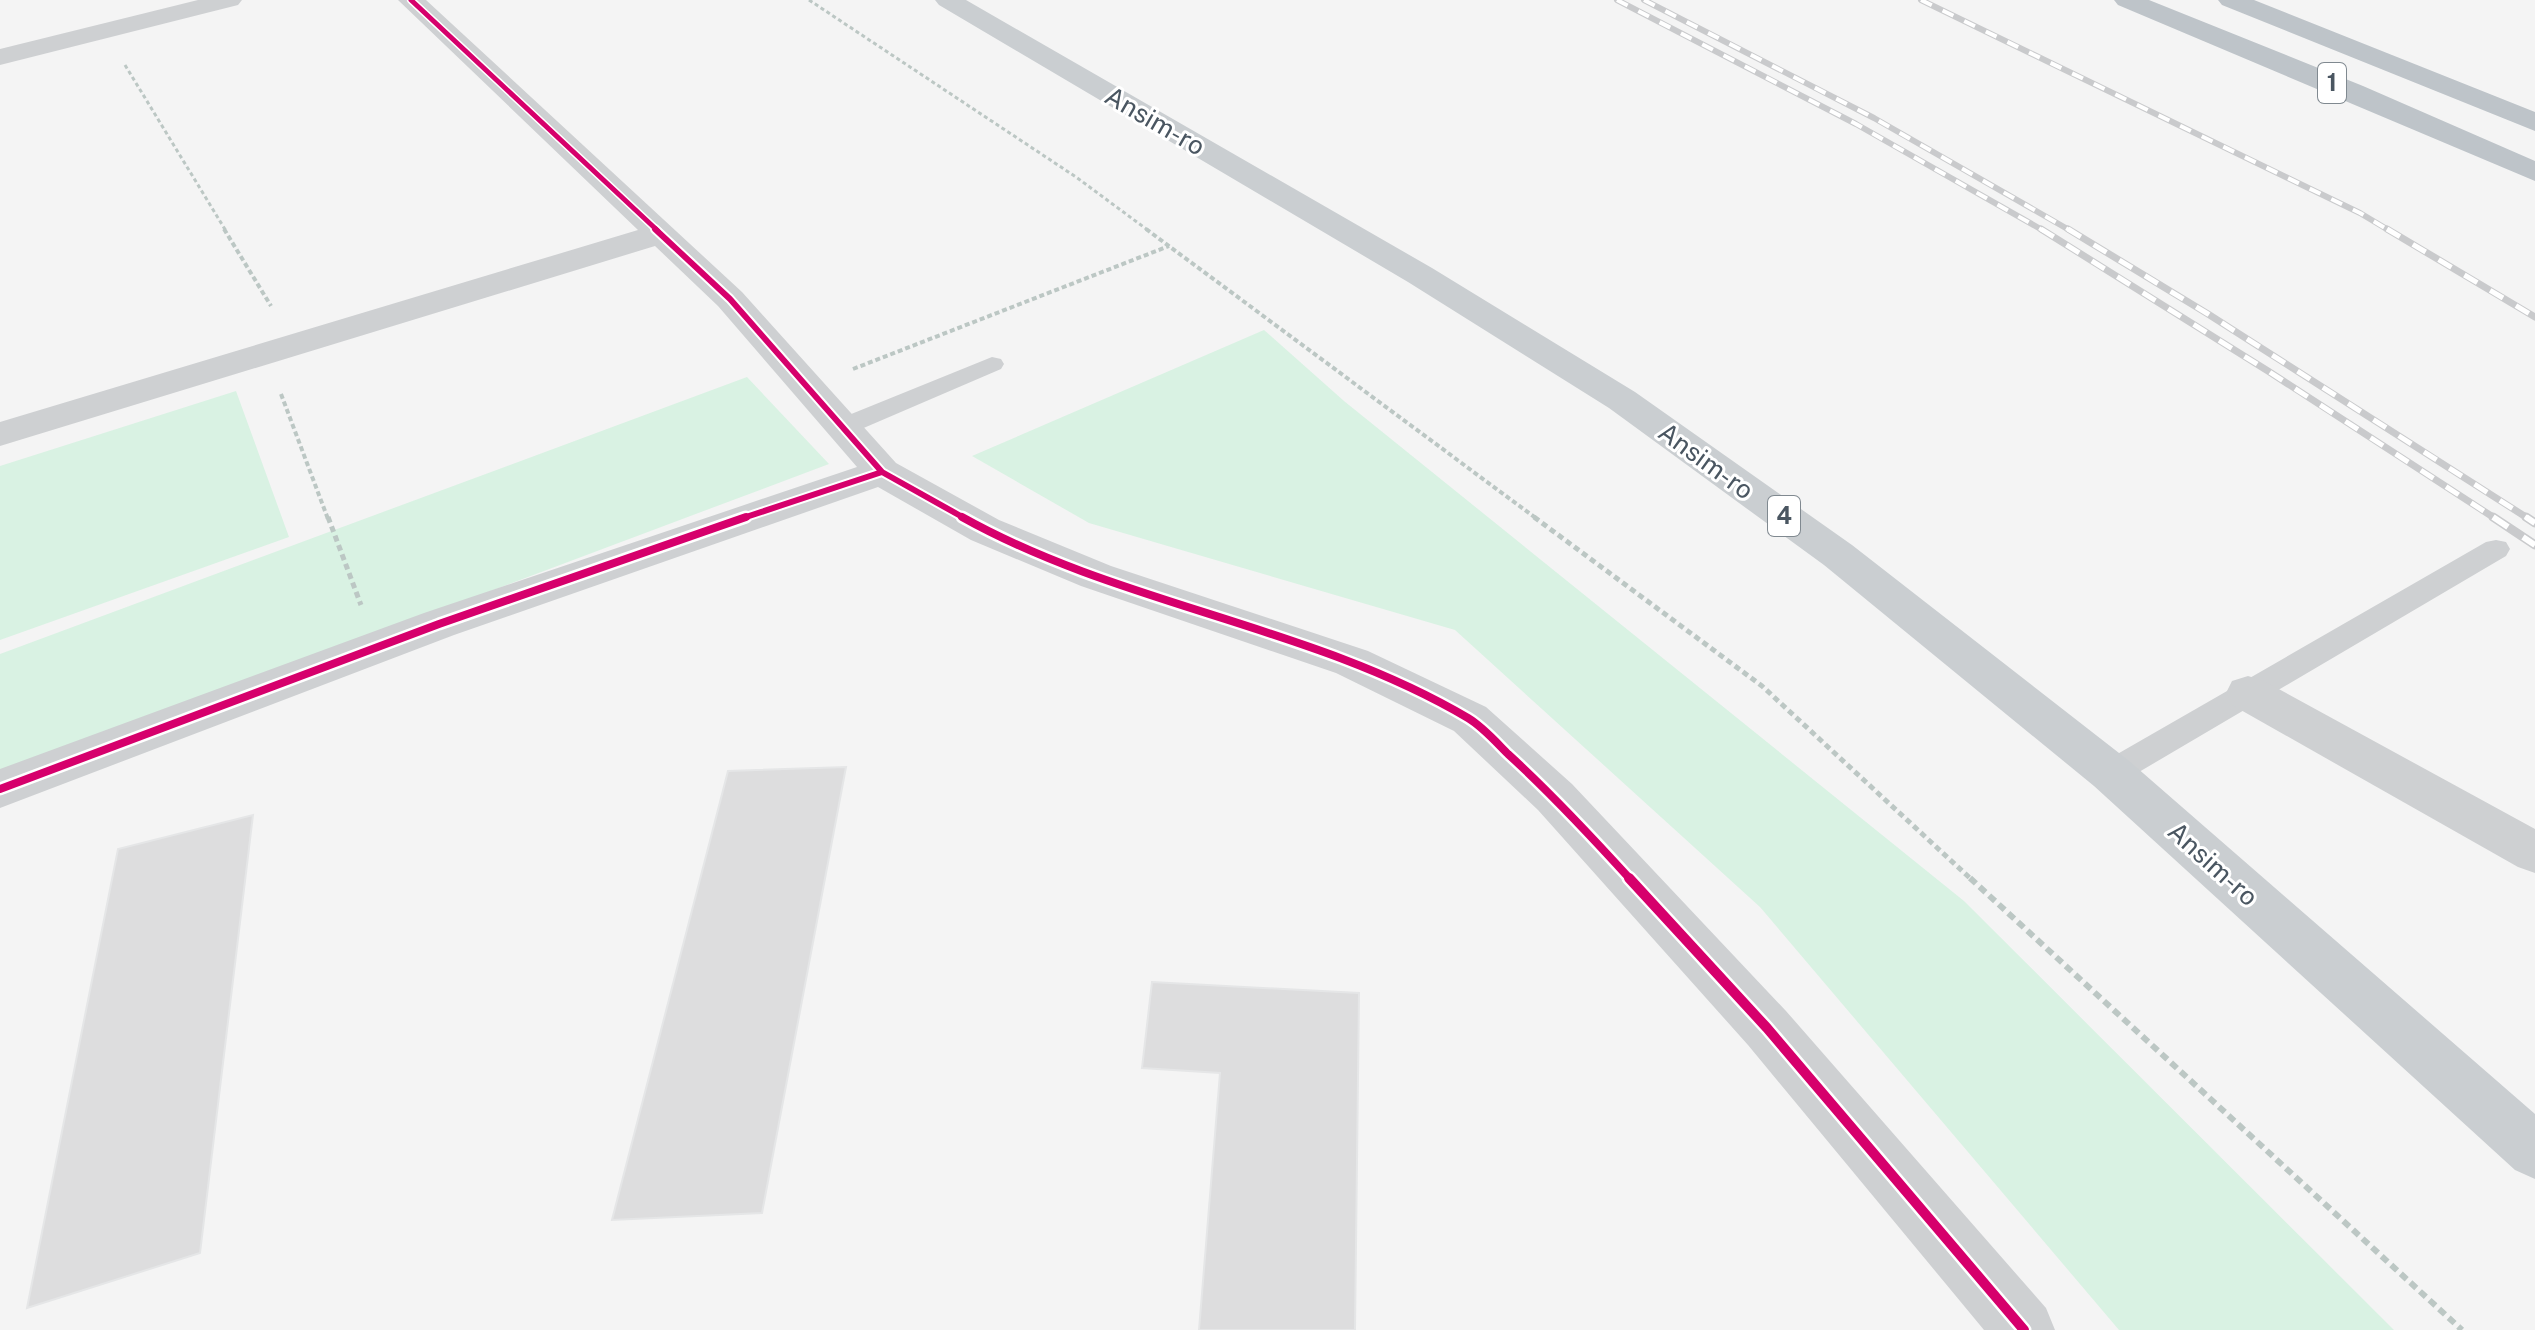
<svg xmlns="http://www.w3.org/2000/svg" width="2535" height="1330" viewBox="0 0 2535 1330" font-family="'Public Sans',sans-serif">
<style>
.green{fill:#d9f2e3}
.building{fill:#ddddde;stroke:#e5e6e7;stroke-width:2}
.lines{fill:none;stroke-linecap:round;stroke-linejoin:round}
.path-far3{stroke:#bcc7c4;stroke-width:3;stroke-dasharray:4 3;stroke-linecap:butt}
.path-far2{stroke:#bcc7c4;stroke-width:4;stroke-dasharray:5 3;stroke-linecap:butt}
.path-far1{stroke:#bcc7c4;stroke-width:5;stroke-dasharray:6 4;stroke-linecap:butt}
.path{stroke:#bcc7c4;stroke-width:6;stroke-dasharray:8 5;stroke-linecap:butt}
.service{fill:#ced0d2;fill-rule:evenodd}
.minor{fill:#ced0d2;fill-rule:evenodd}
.tertiary{fill:#ced0d2;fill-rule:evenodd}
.primary{fill:#caced1;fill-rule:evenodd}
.motorway{fill:#bec4c9;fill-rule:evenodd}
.rail-far2-casing{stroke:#c9cacc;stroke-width:6}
.rail-far1-casing{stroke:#c9cacc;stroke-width:7}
.rail-casing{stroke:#c9cacc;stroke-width:9}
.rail-far2{stroke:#fff;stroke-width:4;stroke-dasharray:12;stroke-linecap:butt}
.rail-far1{stroke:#fff;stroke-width:5;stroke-dasharray:15;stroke-linecap:butt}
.rail{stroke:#fff;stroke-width:6;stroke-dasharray:18;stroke-linecap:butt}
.cycleway-far3-casing{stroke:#fff;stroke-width:8}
.cycleway-far2-casing{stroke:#fff;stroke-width:10}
.cycleway-far1-casing{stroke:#fff;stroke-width:13}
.cycleway-casing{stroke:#fff;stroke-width:15}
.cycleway-far3{stroke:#d6006c;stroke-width:5}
.cycleway-far2{stroke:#d6006c;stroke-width:6}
.cycleway-far1{stroke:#d6006c;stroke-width:8}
.cycleway{stroke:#d6006c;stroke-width:10}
.labels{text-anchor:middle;stroke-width:6;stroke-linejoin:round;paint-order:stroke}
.shield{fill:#fff;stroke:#808990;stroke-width:2}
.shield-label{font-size:24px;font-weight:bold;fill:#4a5661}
.street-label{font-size:26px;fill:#4a5661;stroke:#fff}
</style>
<rect width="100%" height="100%" fill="#f4f4f4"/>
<path class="green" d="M1264 330 1344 401 1964 901 2394 1330H2119L1760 907 1455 630 1089 523 972 456Z
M747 377 829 464 0 775V654Z
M236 391 289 537 0 640V466Z"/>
<path class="building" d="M846 767 762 1213 612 1220 728 771Z
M253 815 200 1253 27 1308 118 849Z
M1152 982 1359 993 1355 1330H1199L1220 1073 1142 1068Z"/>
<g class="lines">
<path class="path-far3" d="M809 0 1076 177 1149 231
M125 65 226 231"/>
<path class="path-far2" d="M224 229 271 306
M1146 229 1537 519
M853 369 1169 246
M281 394 328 519"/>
<path class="path-far1" d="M328 517 361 605
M1534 517 1762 686 1972 880"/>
<path class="path" d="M1970 878 2462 1330"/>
<path class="service" d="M992 357 1001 359 1004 364 1001 369 852 433H834L830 427 834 421Z
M2496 540 2506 542 2510 549 2506 556 2122 782 2111 786 2100 782 2095 773 2100 764 2486 542Z"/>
<path class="minor" d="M398 0H426L742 292 896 463 999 520 1111 566 1368 651 1486 707 1572 784 1786 1011 2046 1308 2055 1330H1984L1748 1045 1538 810 1454 731 1336 673 1081 586 971 540 878 487 454 635 0 808V769L424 613 857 467 718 306 655 246 0 446V422L638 230Z
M2248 676 2264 681 2535 829V873L2518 867 2232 705 2226 693 2232 681Z"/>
<path class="tertiary" d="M198 0H242L238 5 0 65V49Z"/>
<path class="primary" d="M935 0H966L1432 268 1635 392 1852 545 2128 760 2535 1114V1179L2515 1170 2094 786 1824 565 1609 408 1408 282 939 5Z"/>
<path class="motorway" d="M2114 0H2149L2363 86 2535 161V181L2118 5Z
M2218 0H2254L2535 112V131L2222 5Z"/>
<g class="rail-far2-casing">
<path id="rail-far2" d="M1617 0 1856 124 2044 231
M1644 0 1874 118 2071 231
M1921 0 2360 213 2390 231"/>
</g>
<g class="rail-far1-casing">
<path id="rail-far1" d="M2041 229 2268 371 2496 519
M2068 229 2208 314 2529 519
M2387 229 2535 317"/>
</g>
<g class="rail-casing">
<path id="rail" d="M2493 517 2535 545
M2526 517 2535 523"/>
</g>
<use href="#rail-far2" class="rail-far2"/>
<use href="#rail-far1" class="rail-far1"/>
<use href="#rail" class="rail"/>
<g class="cycleway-far3-casing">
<path id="cycleway-far3" d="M411 0 658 231"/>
</g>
<g class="cycleway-far2-casing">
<path id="cycleway-far2" d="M655 229 730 299 882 472 966 519
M740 519 882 472"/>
</g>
<g class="cycleway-far1-casing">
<path id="cycleway-far1" d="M962 517C1121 606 1311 625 1468 718 1483 727 1496 742 1508 754 1552 794 1591 836 1631 880
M0 789 439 624 746 517"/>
</g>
<g class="cycleway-casing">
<path id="cycleway" d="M1629 878 1767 1028 2024 1330"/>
</g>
<use href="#cycleway-far3" class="cycleway-far3"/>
<use href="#cycleway-far2" class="cycleway-far2"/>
<use href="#cycleway-far1" class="cycleway-far1"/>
<use href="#cycleway" class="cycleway"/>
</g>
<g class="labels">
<g class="shield">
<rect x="2318" y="63" width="28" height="40" rx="6"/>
<rect x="1768" y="496" width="32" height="40" rx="6"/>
</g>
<g class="shield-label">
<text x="2332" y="91">1</text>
<text x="1784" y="524">4</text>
</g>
<g class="street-label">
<text transform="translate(1155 121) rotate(30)" y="9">Ansim-ro</text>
<text transform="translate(1706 461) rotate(36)" y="9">Ansim-ro</text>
<text transform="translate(2213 864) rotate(42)" y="9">Ansim-ro</text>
</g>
</g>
</svg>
